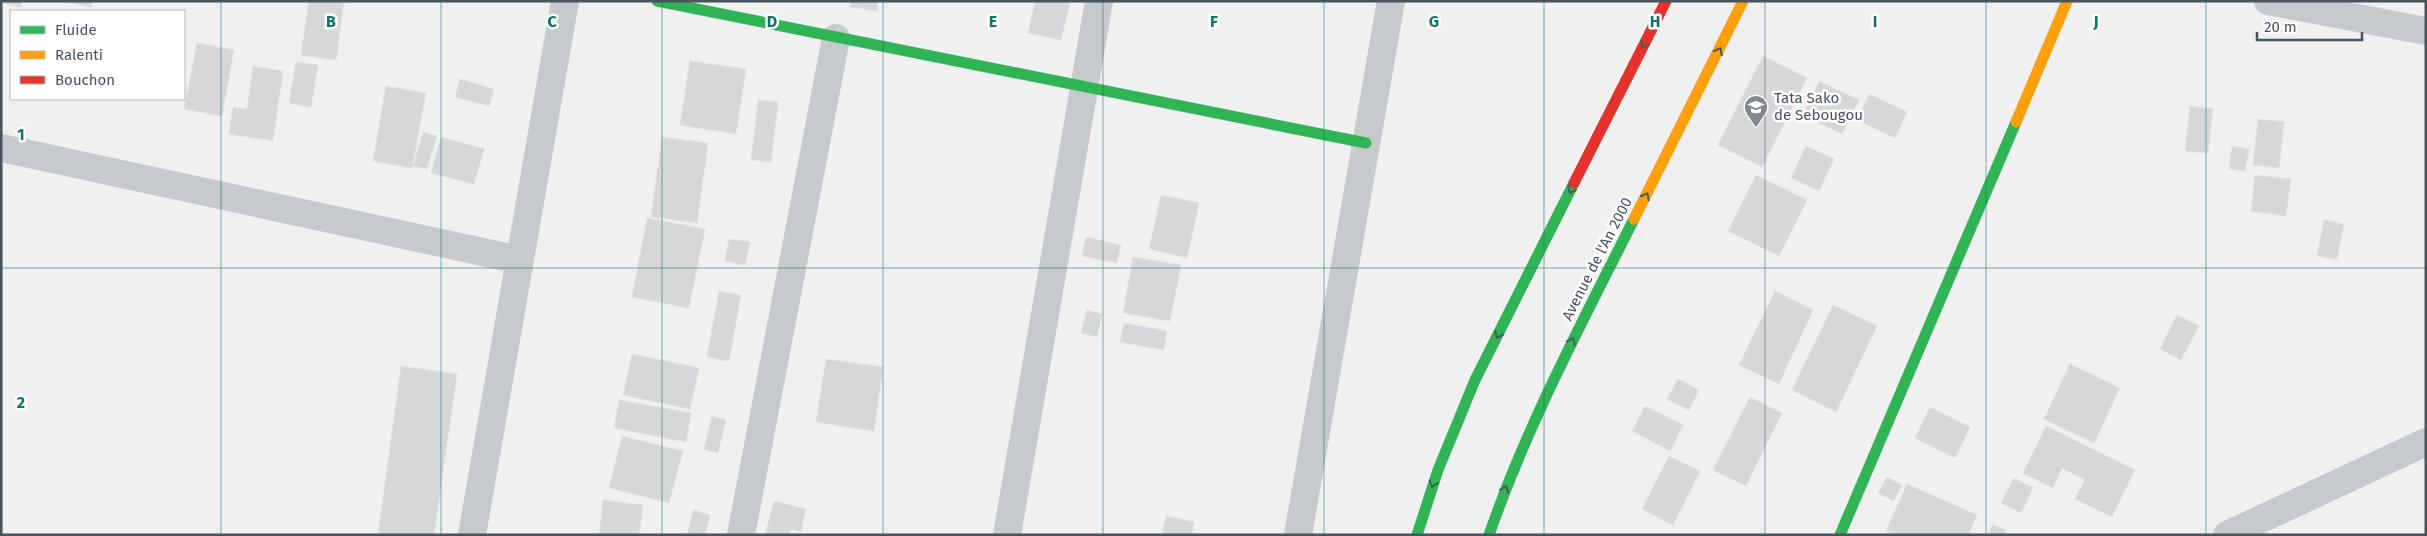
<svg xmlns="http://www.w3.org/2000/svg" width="2427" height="536" viewBox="0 0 2427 536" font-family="'Fira Sans',sans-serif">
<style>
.building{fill:#d6d7d8;stroke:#e1e2e3}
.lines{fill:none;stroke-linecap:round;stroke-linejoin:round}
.street{stroke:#c7cacc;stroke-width:28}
.fast{stroke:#30b455;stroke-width:11}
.slow{stroke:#ff9f0a;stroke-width:11}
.jam{stroke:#e5322d;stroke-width:11}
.oneway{stroke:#465d5a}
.grid{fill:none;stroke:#0f766e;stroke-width:1;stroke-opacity:0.55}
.labels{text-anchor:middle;stroke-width:5;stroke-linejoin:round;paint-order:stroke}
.poi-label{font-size:15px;fill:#48535b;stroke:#fff;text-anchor:start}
.street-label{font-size:15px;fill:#48535b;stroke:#fff}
.grid-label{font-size:16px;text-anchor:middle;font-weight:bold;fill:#0f766e;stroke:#fff;stroke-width:5;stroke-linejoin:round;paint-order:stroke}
</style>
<rect width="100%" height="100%" fill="#f0f0f0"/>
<path class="building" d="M1 1H22L21 7 1 3Z
M62 1H92L91 7Z
M309 1H344L336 60 301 55Z
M850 1H878L877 11 850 7Z
M1035 1 1070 3 1061 40 1028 33Z
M197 43 234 50 222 116 184 109Z
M1763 56 1807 78 1762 167 1718 145Z
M690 61 746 69 736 134 680 125Z
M296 62 318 65 311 107 289 103Z
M253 66 283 71 273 141 229 134 233 107 247 109Z
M460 79 494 89 489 106 455 97Z
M1819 81 1859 100 1842 134 1803 115Z
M386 86 426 93 412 168 373 161Z
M1869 94 1907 112 1895 138 1857 120Z
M758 100 778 102 771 162 751 160Z
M2190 106 2213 109 2208 153 2185 151Z
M2258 119 2284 122 2279 168 2253 165Z
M423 132 437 136 427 169 413 166Z
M441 137 484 149 474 184 431 173Z
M662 137 708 143 697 223 651 217Z
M1806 146 1834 159 1819 191 1791 178Z
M2232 146 2249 149 2245 171 2229 169Z
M1756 175 1807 200 1779 256 1728 231Z
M2255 175 2291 179 2286 216 2251 211Z
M1161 195 1199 203 1187 258 1149 249Z
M647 218 705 229 689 308 632 297Z
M2324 220 2344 224 2337 259 2317 256Z
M1086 237 1121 245 1117 263 1082 256Z
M729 239 750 242 745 265 725 261Z
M1133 257 1181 265 1170 321 1123 313Z
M719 291 741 295 729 361 707 357Z
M1775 291 1813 310 1779 384 1739 365Z
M1833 305 1877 326 1836 412 1792 390Z
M1087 310 1102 314 1097 337 1081 333Z
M2177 315 2199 326 2181 360 2160 349Z
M1124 323 1167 331 1164 350 1120 342Z
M632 354 699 368 690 409 623 395Z
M826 359 883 367 874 431 816 422Z
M2070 364 2120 388 2094 443 2044 419Z
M401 366 457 374 434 535H378Z
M1678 379 1699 390 1689 410 1667 399Z
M1750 397 1782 413 1746 486 1713 470Z
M619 400 691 413 686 442 614 428Z
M1645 406 1683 425 1670 451 1632 431Z
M1930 407 1970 427 1955 458 1915 438Z
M712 416 726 420 718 453 704 449Z
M2046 426 2135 470 2112 517 2075 499 2085 480 2062 468 2053 488 2023 473Z
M622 436 683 451 669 503 609 488Z
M1669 456 1700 471 1673 525 1642 509Z
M1887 477 1902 485 1894 501 1878 493Z
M2014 478 2033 488 2021 513 2001 503Z
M1907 484 1977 515 1968 535H1895L1886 531Z
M603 500 643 505 639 535H599Z
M774 501 806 509 801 532 791 529 789 535H765Z
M693 510 710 515 705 535H687Z
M1166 516 1194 522 1192 535H1162Z
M1992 525 2006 530 2004 535H1988Z"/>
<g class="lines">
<path class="street" d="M2268 1 2426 31
M1 148 520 260
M472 535 565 1
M741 535 836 38
M1007 535 1099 1
M1298 535 1391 1
M2227 535 2426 442"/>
<path class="fast" d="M657 1 1366 143
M1417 535 1438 470 1475 380 1574 183
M1489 535C1527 425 1582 323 1634 219
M1840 535 2016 122"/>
<path class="slow" d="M2016 122 2067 1
M1634 219 1743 1"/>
<path class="jam" d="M1574 183 1666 1"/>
</g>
<defs><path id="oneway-chevron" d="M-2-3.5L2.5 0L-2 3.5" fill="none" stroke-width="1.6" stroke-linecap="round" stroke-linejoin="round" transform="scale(1.25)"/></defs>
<g class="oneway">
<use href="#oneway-chevron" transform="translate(1644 45) rotate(117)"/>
<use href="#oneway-chevron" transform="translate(1719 51) rotate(-63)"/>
<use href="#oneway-chevron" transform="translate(1571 190) rotate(117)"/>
<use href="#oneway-chevron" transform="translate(1646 196) rotate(-63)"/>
<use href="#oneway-chevron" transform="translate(1498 335) rotate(117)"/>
<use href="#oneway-chevron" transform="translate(1572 341) rotate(-63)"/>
<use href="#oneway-chevron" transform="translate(1433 484) rotate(108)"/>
<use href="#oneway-chevron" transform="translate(1505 489) rotate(-69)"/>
</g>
<path class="grid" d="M221 1V535M441 1V535M662 1V535M883 1V535M1103 1V535M1324 1V535M1544 1V535M1765 1V535M1986 1V535M2206 1V535M1 268H2426"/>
<defs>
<g id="school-pin" transform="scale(1.25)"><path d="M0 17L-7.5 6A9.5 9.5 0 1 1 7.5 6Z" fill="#838a8f" stroke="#fff"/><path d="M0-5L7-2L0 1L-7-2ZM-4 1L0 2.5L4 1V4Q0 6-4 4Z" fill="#fff"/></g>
</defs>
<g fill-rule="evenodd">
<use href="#school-pin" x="1756" y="107"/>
</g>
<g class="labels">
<g class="poi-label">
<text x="1774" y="103">Tata Sako<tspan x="1774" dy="17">de Sebougou</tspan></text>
</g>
<g class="street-label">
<text transform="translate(1597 259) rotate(-63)" y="5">Avenue de l'An 2000</text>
</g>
</g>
<g class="grid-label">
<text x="331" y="27">B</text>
<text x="552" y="27">C</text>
<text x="772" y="27">D</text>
<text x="993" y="27">E</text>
<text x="1214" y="27">F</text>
<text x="1434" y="27">G</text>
<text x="1655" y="27">H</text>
<text x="1875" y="27">I</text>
<text x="2096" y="27">J</text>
<text x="21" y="140">1</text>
<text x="21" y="408">2</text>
</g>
<rect width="2427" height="536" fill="none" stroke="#48535b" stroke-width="5"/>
<rect x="10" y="10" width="175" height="90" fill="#ffffff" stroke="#b6babd"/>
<rect x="20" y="26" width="25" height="8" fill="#30b455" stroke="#b6babd"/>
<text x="55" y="35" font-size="15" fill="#48535b">Fluide</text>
<rect x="20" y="51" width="25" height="8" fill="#ff9f0a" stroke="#b6babd"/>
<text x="55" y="60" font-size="15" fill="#48535b">Ralenti</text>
<rect x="20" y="76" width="25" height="8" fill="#e5322d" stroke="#b6babd"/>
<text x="55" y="85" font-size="15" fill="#48535b">Bouchon</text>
<path d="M2257 32v8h105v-8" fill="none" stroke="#48535b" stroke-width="2.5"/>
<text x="2264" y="32" font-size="15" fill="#48535b" stroke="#ffffff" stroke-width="4" paint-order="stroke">20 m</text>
</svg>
